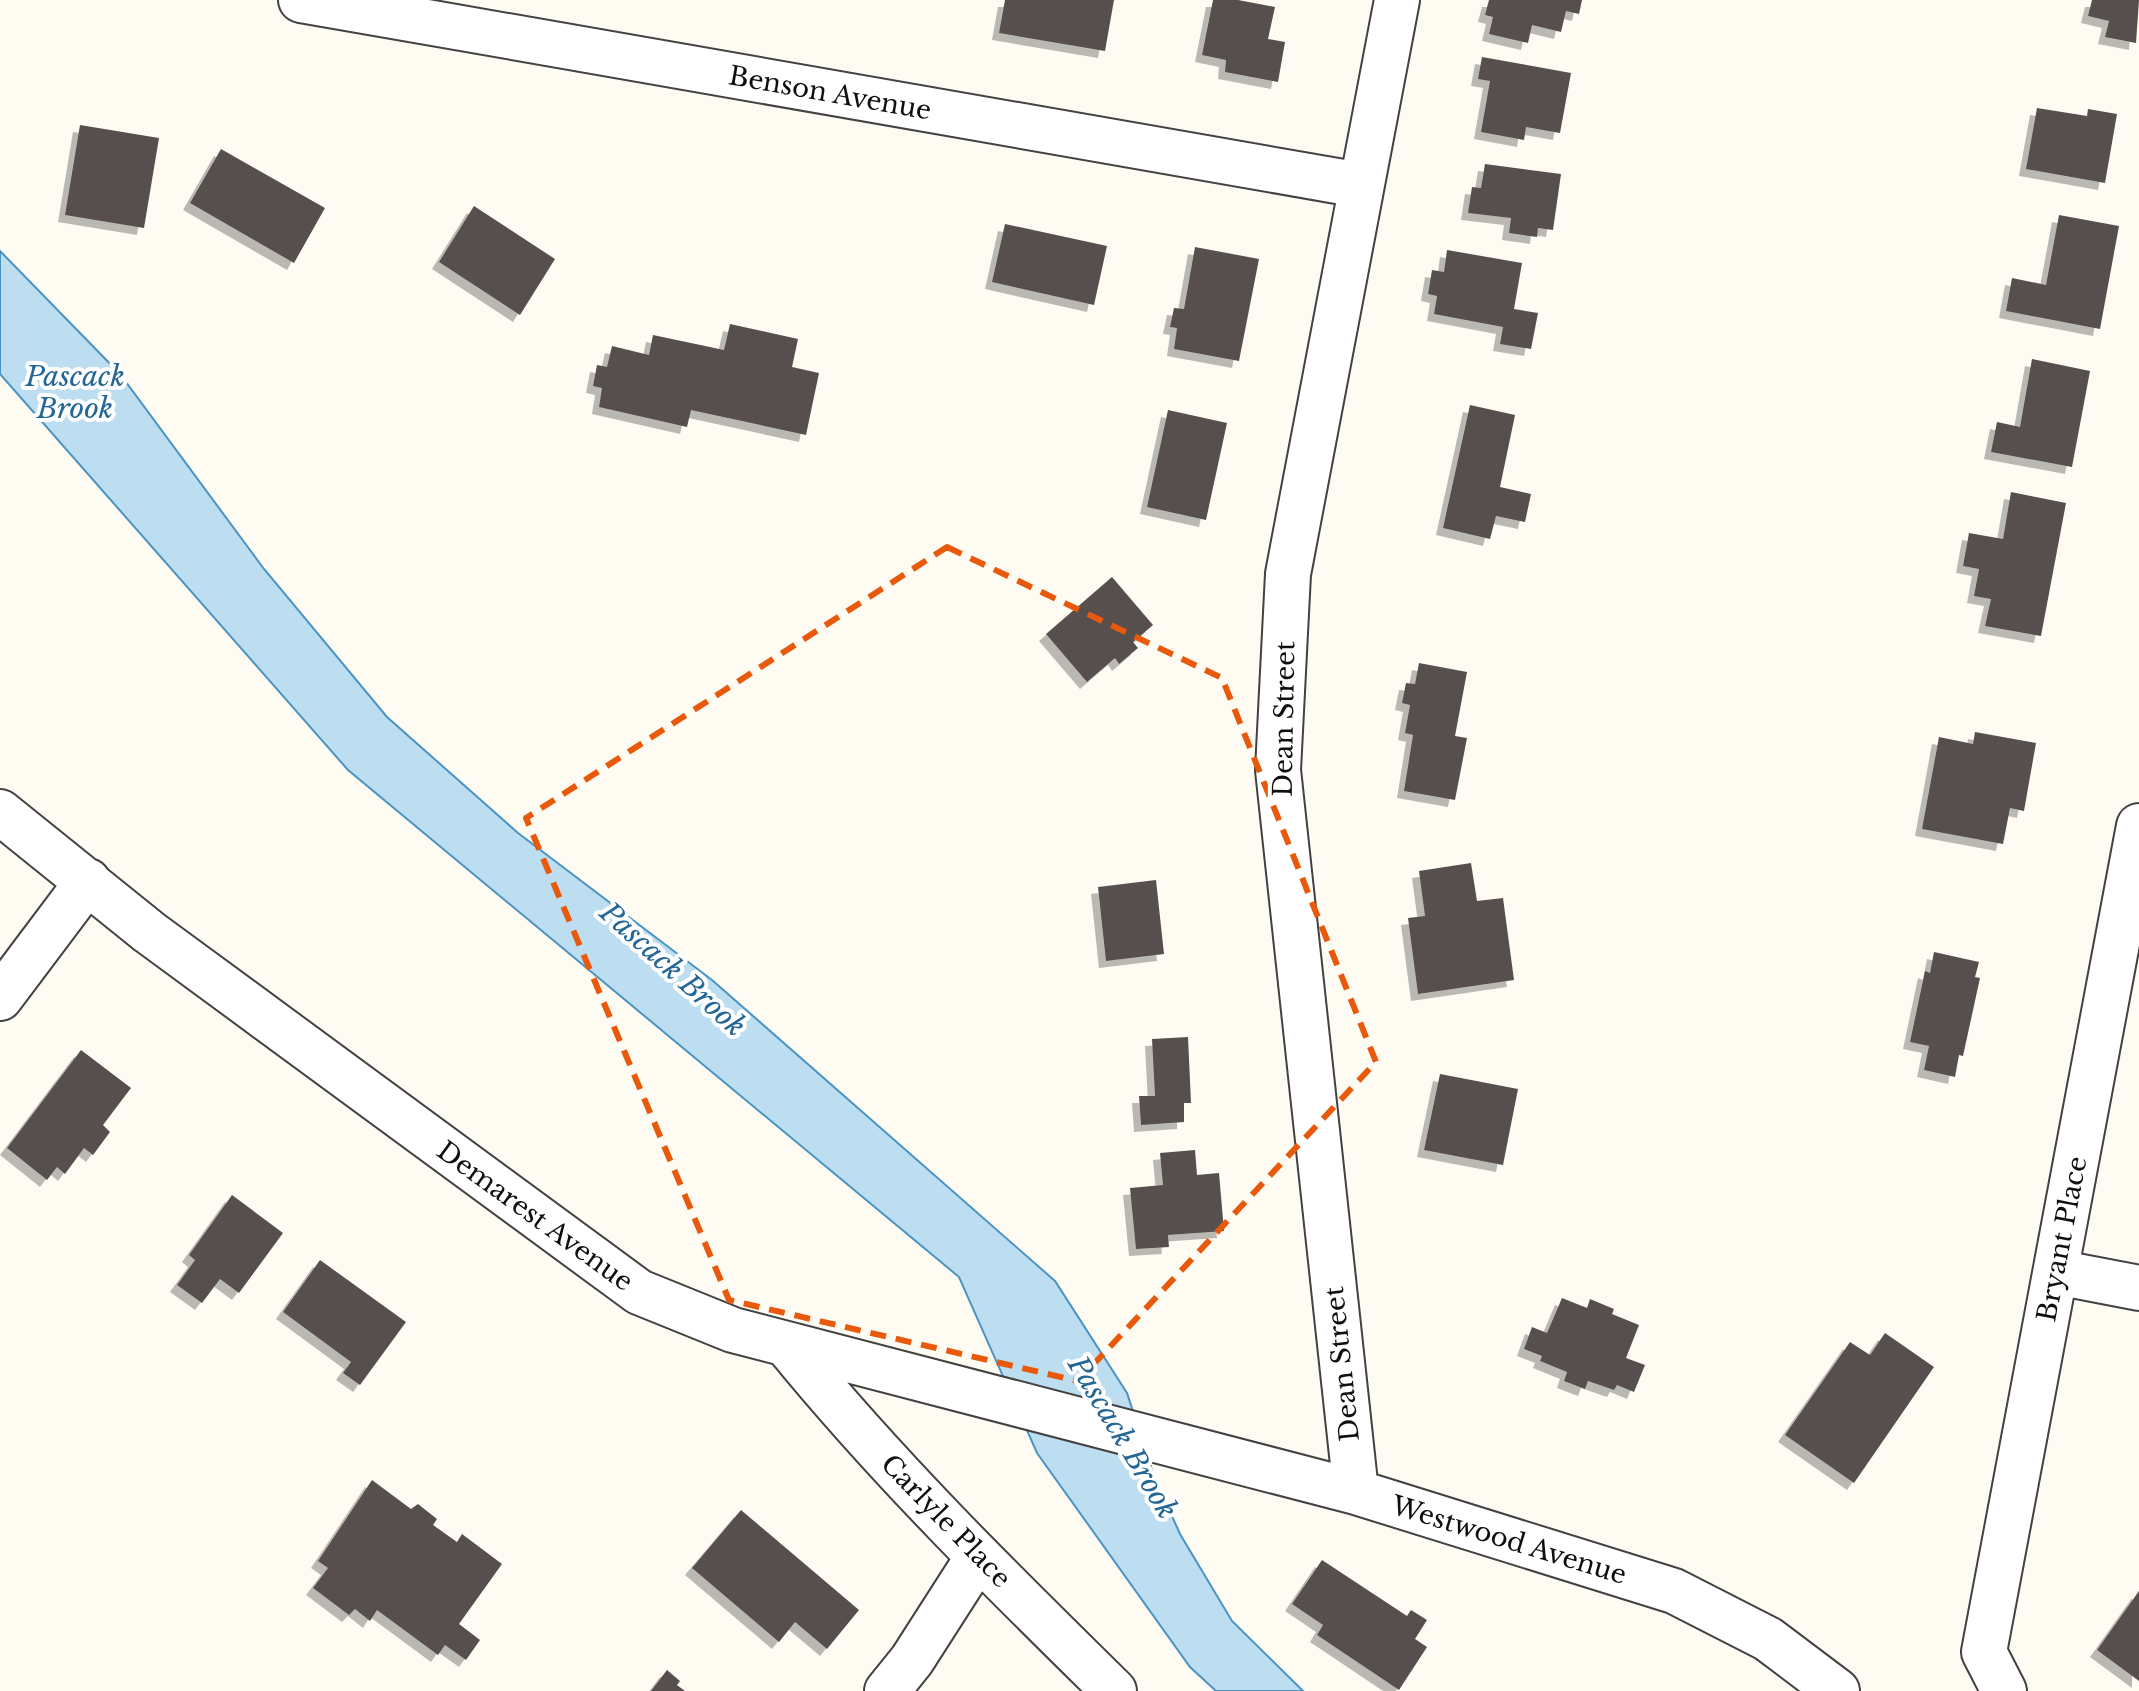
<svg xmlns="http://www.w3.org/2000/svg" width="2139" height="1691" viewBox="0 0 2139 1691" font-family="'Libre Baskerville',serif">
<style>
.water{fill:#bcdef0;stroke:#4b93c0;stroke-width:2}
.building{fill:#57504d;filter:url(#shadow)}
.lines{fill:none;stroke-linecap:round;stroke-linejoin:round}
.minor-casing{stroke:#424242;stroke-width:48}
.minor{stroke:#fff;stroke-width:44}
.marked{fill:none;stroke:#e8590c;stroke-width:6;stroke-dasharray:16 10;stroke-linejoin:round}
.labels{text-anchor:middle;stroke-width:8;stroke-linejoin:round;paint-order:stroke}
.street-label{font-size:26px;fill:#0f0f0f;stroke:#fff}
.water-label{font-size:28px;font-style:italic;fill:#246695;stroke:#fff}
</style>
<defs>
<filter id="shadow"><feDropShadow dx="-7" dy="7" stdDeviation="0" flood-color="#0004"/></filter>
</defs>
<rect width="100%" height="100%" fill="#fefbf3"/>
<path class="water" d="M0 251 120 374 264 569 387 717 518 833 712 980 1055 1281 1127 1393 1154 1476 1180 1534 1232 1621 1303 1691H1216L1190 1667 1037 1453 959 1277 348 770 0 374Z"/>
<path class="building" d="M1005 0H1114L1105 51 999 33Z
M1213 0H1238L1275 7 1268 39 1285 42 1278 82 1225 72 1226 60 1202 55Z
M1489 0H1582L1579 14 1566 11 1561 32 1532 25 1528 43 1489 34 1493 17 1485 15Z
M2092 0H2139L2136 43 2105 37 2109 21 2088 16Z
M1482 57 1571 73 1560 133 1526 127 1524 140 1481 132 1490 81 1478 79Z
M2037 108 2087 116 2088 109 2117 114 2105 183 2026 169Z
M80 125 159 138 144 228 65 215Z
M221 149 325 208 294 263 190 203Z
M1485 164 1561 174 1553 230 1538 228 1537 237 1509 233 1511 218 1468 213 1472 187 1481 188Z
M474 206 555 259 520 315 439 262Z
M2059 215 2119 226 2100 329 2006 311 2012 278 2046 285Z
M1005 224 1107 246 1094 305 992 282Z
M1195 247 1259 259 1239 361 1174 349 1177 328 1170 327 1174 308 1184 309Z
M1447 250 1522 263 1514 309 1538 313 1531 349 1500 344 1503 327 1434 314 1437 296 1428 294 1432 270 1444 272Z
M730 324 798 339 792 367 819 373 806 435 691 410 687 427 599 407 602 388 593 386 597 365 607 367 612 346 649 355 653 335 724 350Z
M2032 359 2090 371 2072 467 1991 452 1997 422 2020 427Z
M1470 405 1515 415 1500 487 1531 494 1525 522 1496 516 1490 539 1443 528Z
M1168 410 1227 423 1206 520 1147 507Z
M2011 492 2066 503 2041 636 1985 626 1991 599 1974 596 1979 569 1963 566 1969 533 2003 539Z
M1112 577 1153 625 1133 642 1138 648 1119 664 1115 658 1087 682 1046 634Z
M1419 663 1467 672 1455 736 1467 738 1455 800 1404 791 1413 735 1405 733 1410 705 1402 703 1406 683 1415 684Z
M1975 732 2036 743 2024 811 2010 808 2003 844 1922 829 1939 737 1973 744Z
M1471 863 1477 901 1503 898 1514 980 1418 994 1408 918 1425 916 1419 871Z
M1156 880 1164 954 1106 961 1098 887Z
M1934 952 1979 962 1975 977 1980 978 1963 1056 1959 1055 1955 1077 1924 1070 1929 1046 1910 1042 1925 971 1930 973Z
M1188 1037 1191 1103H1184V1122L1141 1125 1139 1096H1155L1152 1039Z
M81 1050 131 1088 103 1125 110 1132 93 1155 84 1148 65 1174 57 1167 47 1180 7 1148Z
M1440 1074 1518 1089 1503 1165 1424 1150Z
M1195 1150 1197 1175 1219 1173 1224 1231 1168 1235 1169 1247 1136 1249 1130 1188 1163 1185 1160 1153Z
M232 1195 283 1233 239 1293 220 1279 202 1303 177 1285 195 1260 189 1255Z
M320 1260 406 1322 360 1385 343 1373 351 1362 283 1312Z
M1562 1298 1587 1308 1590 1299 1614 1309 1612 1314 1639 1325 1626 1358 1645 1365 1634 1392 1617 1385 1614 1390 1588 1381 1585 1389 1564 1381 1567 1372 1540 1361 1542 1356 1524 1349 1532 1327 1547 1333Z
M1885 1333 1934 1367 1854 1483 1785 1435 1850 1342 1870 1355Z
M372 1480 411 1509 418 1504 437 1519 433 1525 457 1542 462 1534 502 1564 459 1624 480 1640 466 1660 445 1645 438 1655 377 1610 370 1621 355 1609 349 1615 313 1588 328 1568 318 1561Z
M741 1510 859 1610 827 1649 795 1622 779 1642 692 1568Z
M1322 1560 1407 1616 1411 1610 1427 1620 1415 1639 1427 1647 1399 1690 1317 1635 1323 1625 1292 1604Z
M2139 1591V1681L2097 1650Z
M667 1670 680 1681 677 1685 685 1691H651Z"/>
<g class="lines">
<g class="minor-casing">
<path id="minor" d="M301 0 1360 185
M0 812 149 932 639 1292 733 1330 1356 1492 1674 1591 1768 1639 1837 1691
M0 998 88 881
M2056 1272 2139 1288
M786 1344C887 1468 1000 1579 1114 1691
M1356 1492 1278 770 1288 574 1397 0
M887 1691 912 1660 978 1557
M2004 1691 1984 1652 2139 826"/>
</g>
<use href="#minor" class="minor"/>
</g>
<path class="marked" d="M947 547 1222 678 1376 1062 1078 1381 729 1300 526 818Z"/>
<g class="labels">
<g class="street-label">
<text transform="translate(830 93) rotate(10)" y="9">Benson Avenue</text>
<text transform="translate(1284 719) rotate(-89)" y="9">Dean Street</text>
<text transform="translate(535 1216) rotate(36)" y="9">Demarest Avenue</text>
<text transform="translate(2062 1239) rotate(-79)" y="9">Bryant Place</text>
<text transform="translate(1342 1364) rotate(-96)" y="9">Dean Street</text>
<text transform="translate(946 1521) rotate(46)" y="9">Carlyle Place</text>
<text transform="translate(1509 1540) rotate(17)" y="9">Westwood Avenue</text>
</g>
<g class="water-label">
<text x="75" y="386">Pascack<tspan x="75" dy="32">Brook</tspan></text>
<text transform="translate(673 969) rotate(42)" y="10">Pascack Brook</text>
<text transform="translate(1123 1437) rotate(59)" y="10">Pascack Brook</text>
</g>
</g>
</svg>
